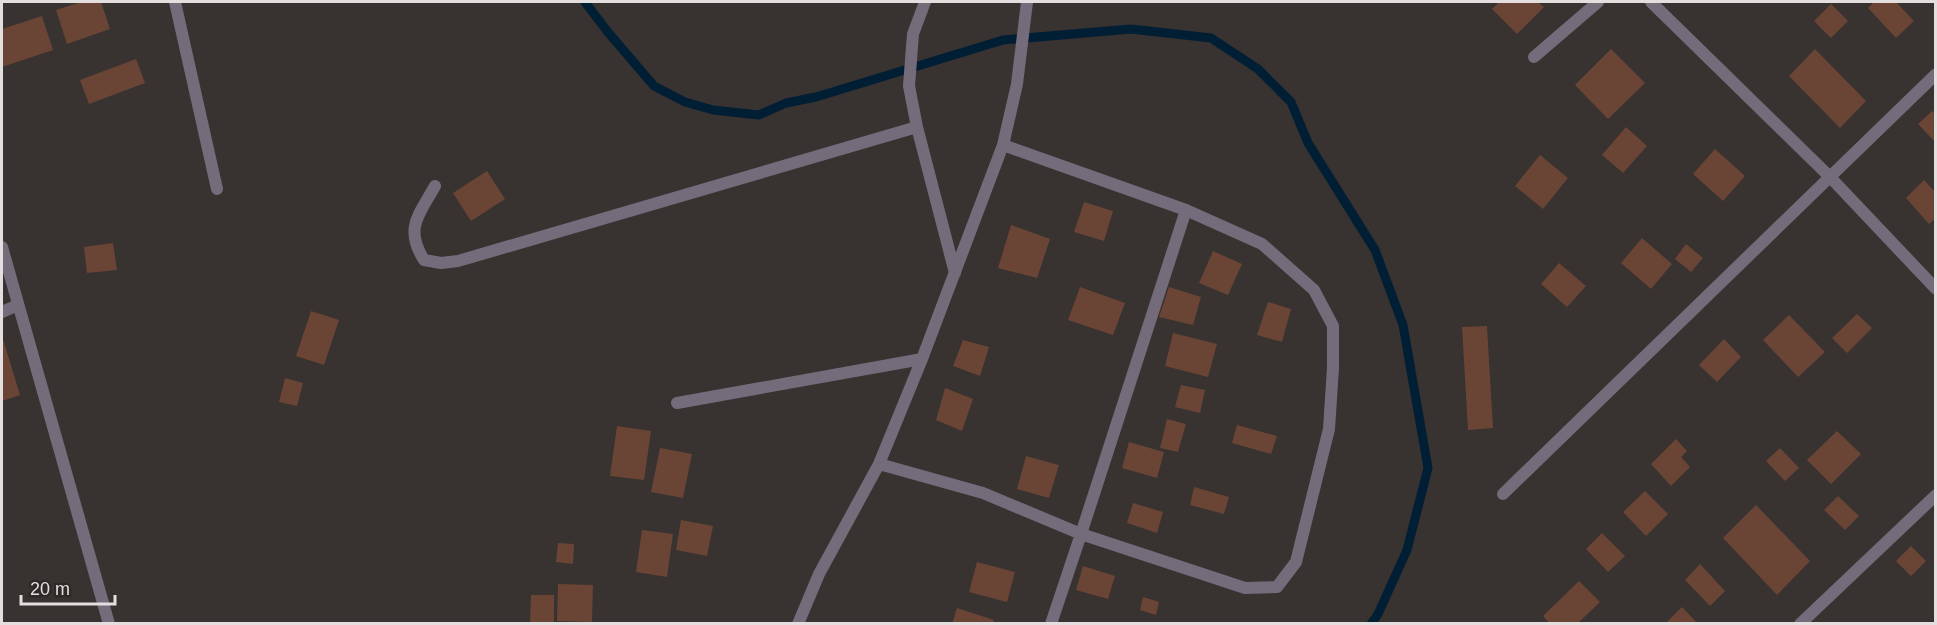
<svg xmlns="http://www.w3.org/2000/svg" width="1937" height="625" viewBox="0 0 1937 625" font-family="Arial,sans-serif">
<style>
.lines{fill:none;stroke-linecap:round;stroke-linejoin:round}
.stream{stroke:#001f35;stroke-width:9}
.building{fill:#6a4535}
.minor{stroke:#746c7b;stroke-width:12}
</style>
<rect width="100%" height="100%" fill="#383230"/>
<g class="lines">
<path class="stream" d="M585 2 607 31 654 86 685 102 713 110 759 115 786 103 816 97 1003 40 1131 29 1211 38 1258 69 1291 102 1308 143 1375 250 1403 325 1428 468 1407 550 1378 614 1371 624"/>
</g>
<path class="building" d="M81 2H101L110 29 67 44 56 10Z
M1499 2H1538L1544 7 1517 34 1492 9Z
M1874 2H1896L1914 21 1896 38 1868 8Z
M1831 4 1848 21 1831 38 1814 21Z
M42 16 53 50 2 67V29Z
M1611 49 1645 83 1608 119 1575 85Z
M1815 49 1866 101 1840 128 1789 76Z
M136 59 145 83 89 104 80 80Z
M1932 111 1936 115V143L1918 124Z
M1626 127 1647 146 1623 173 1602 155Z
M1715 149 1745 176 1723 201 1693 174Z
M1540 155 1568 178 1543 209 1515 186Z
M487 171 505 199 471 221 453 193Z
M1924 180 1936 193V218L1929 224 1906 198Z
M1084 202 1113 211 1104 241 1074 232Z
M1011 225 1050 239 1037 278 998 268Z
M1642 238 1672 264 1651 289 1621 263Z
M113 243 117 270 87 273 84 247Z
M1686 244 1703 258 1691 272 1675 259Z
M1213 251 1242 264 1228 295 1199 283Z
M1559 263 1586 286 1567 307 1541 284Z
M1080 287 1125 303 1113 335 1068 320Z
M1169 287 1201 297 1193 325 1159 317Z
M1268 302 1291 309 1282 342 1257 335Z
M311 311 339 320 324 365 296 356Z
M1857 314 1872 328 1847 353 1832 338Z
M1789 315 1825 352 1798 377 1763 340Z
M1487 326 1493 428 1468 430 1462 327Z
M1173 333 1217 344 1208 377 1165 366Z
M2 336 20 395 2 401Z
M1724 339 1741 357 1717 382 1699 365Z
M963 340 989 347 980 376 953 366Z
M285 378 303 383 297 406 279 402Z
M1181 385 1205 390 1200 413 1175 407Z
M945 388 973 399 962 431 936 420Z
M1167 419 1186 424 1178 452 1160 448Z
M1237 425 1277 436 1271 454 1232 443Z
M617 426 651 431 644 480 610 476Z
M1837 431 1861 454 1831 484 1807 460Z
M1676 439 1687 451 1681 457 1690 467 1671 486 1651 464Z
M1129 442 1164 452 1157 478 1122 468Z
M660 448 692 454 683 498 651 492Z
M1780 448 1799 468 1785 481 1766 461Z
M1026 456 1059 465 1049 498 1017 489Z
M1194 487 1229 497 1224 514 1190 505Z
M1645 491 1668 514 1646 536 1623 512Z
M1838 496 1859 516 1845 530 1824 510Z
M1133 503 1163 512 1157 533 1127 523Z
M1756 505 1810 561 1777 595 1723 538Z
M681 520 713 526 707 556 676 550Z
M642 530 673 534 667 577 636 572Z
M1602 533 1625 556 1608 572 1586 549Z
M558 543 574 544 573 564 556 562Z
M1911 546 1926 561 1911 576 1896 561Z
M977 562 1015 572 1007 602 969 592Z
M1700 564 1725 591 1710 606 1685 580Z
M1083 566 1115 576 1108 599 1076 590Z
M1579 581 1600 602 1577 624H1550L1543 616Z
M558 584 593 585 592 622 557 621Z
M531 595H554V624H530Z
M1143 597 1159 602 1156 615 1140 610Z
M1682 607 1698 624H1665Z
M957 608 994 620 993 624H952Z"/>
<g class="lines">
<path class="minor" d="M175 2 217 189
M925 2 913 34 909 86 917 127 955 273
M1651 2 1830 177 1936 289
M1534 57 1598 2
M1003 145 1186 210
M435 186C419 215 404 228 424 260L441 263 458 261 917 127
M2 247 109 624
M2 312 18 305
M677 403 922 359
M879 464 983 493 1081 534 1186 210 1262 244 1314 290 1333 326V368L1329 429 1296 562 1277 587 1245 588 1081 534 1051 624
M1503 494 1936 74
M798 624 819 574 879 464 922 359 1003 145 1017 84 1027 2
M1800 624 1936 495"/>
</g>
<rect width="1937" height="625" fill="none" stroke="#e3dfde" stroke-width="6"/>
<path d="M21 595v9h94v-9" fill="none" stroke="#e3dfde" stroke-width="3"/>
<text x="30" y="595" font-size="18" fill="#e3dfde" stroke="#2e2826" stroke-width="4.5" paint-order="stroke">20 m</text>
</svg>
